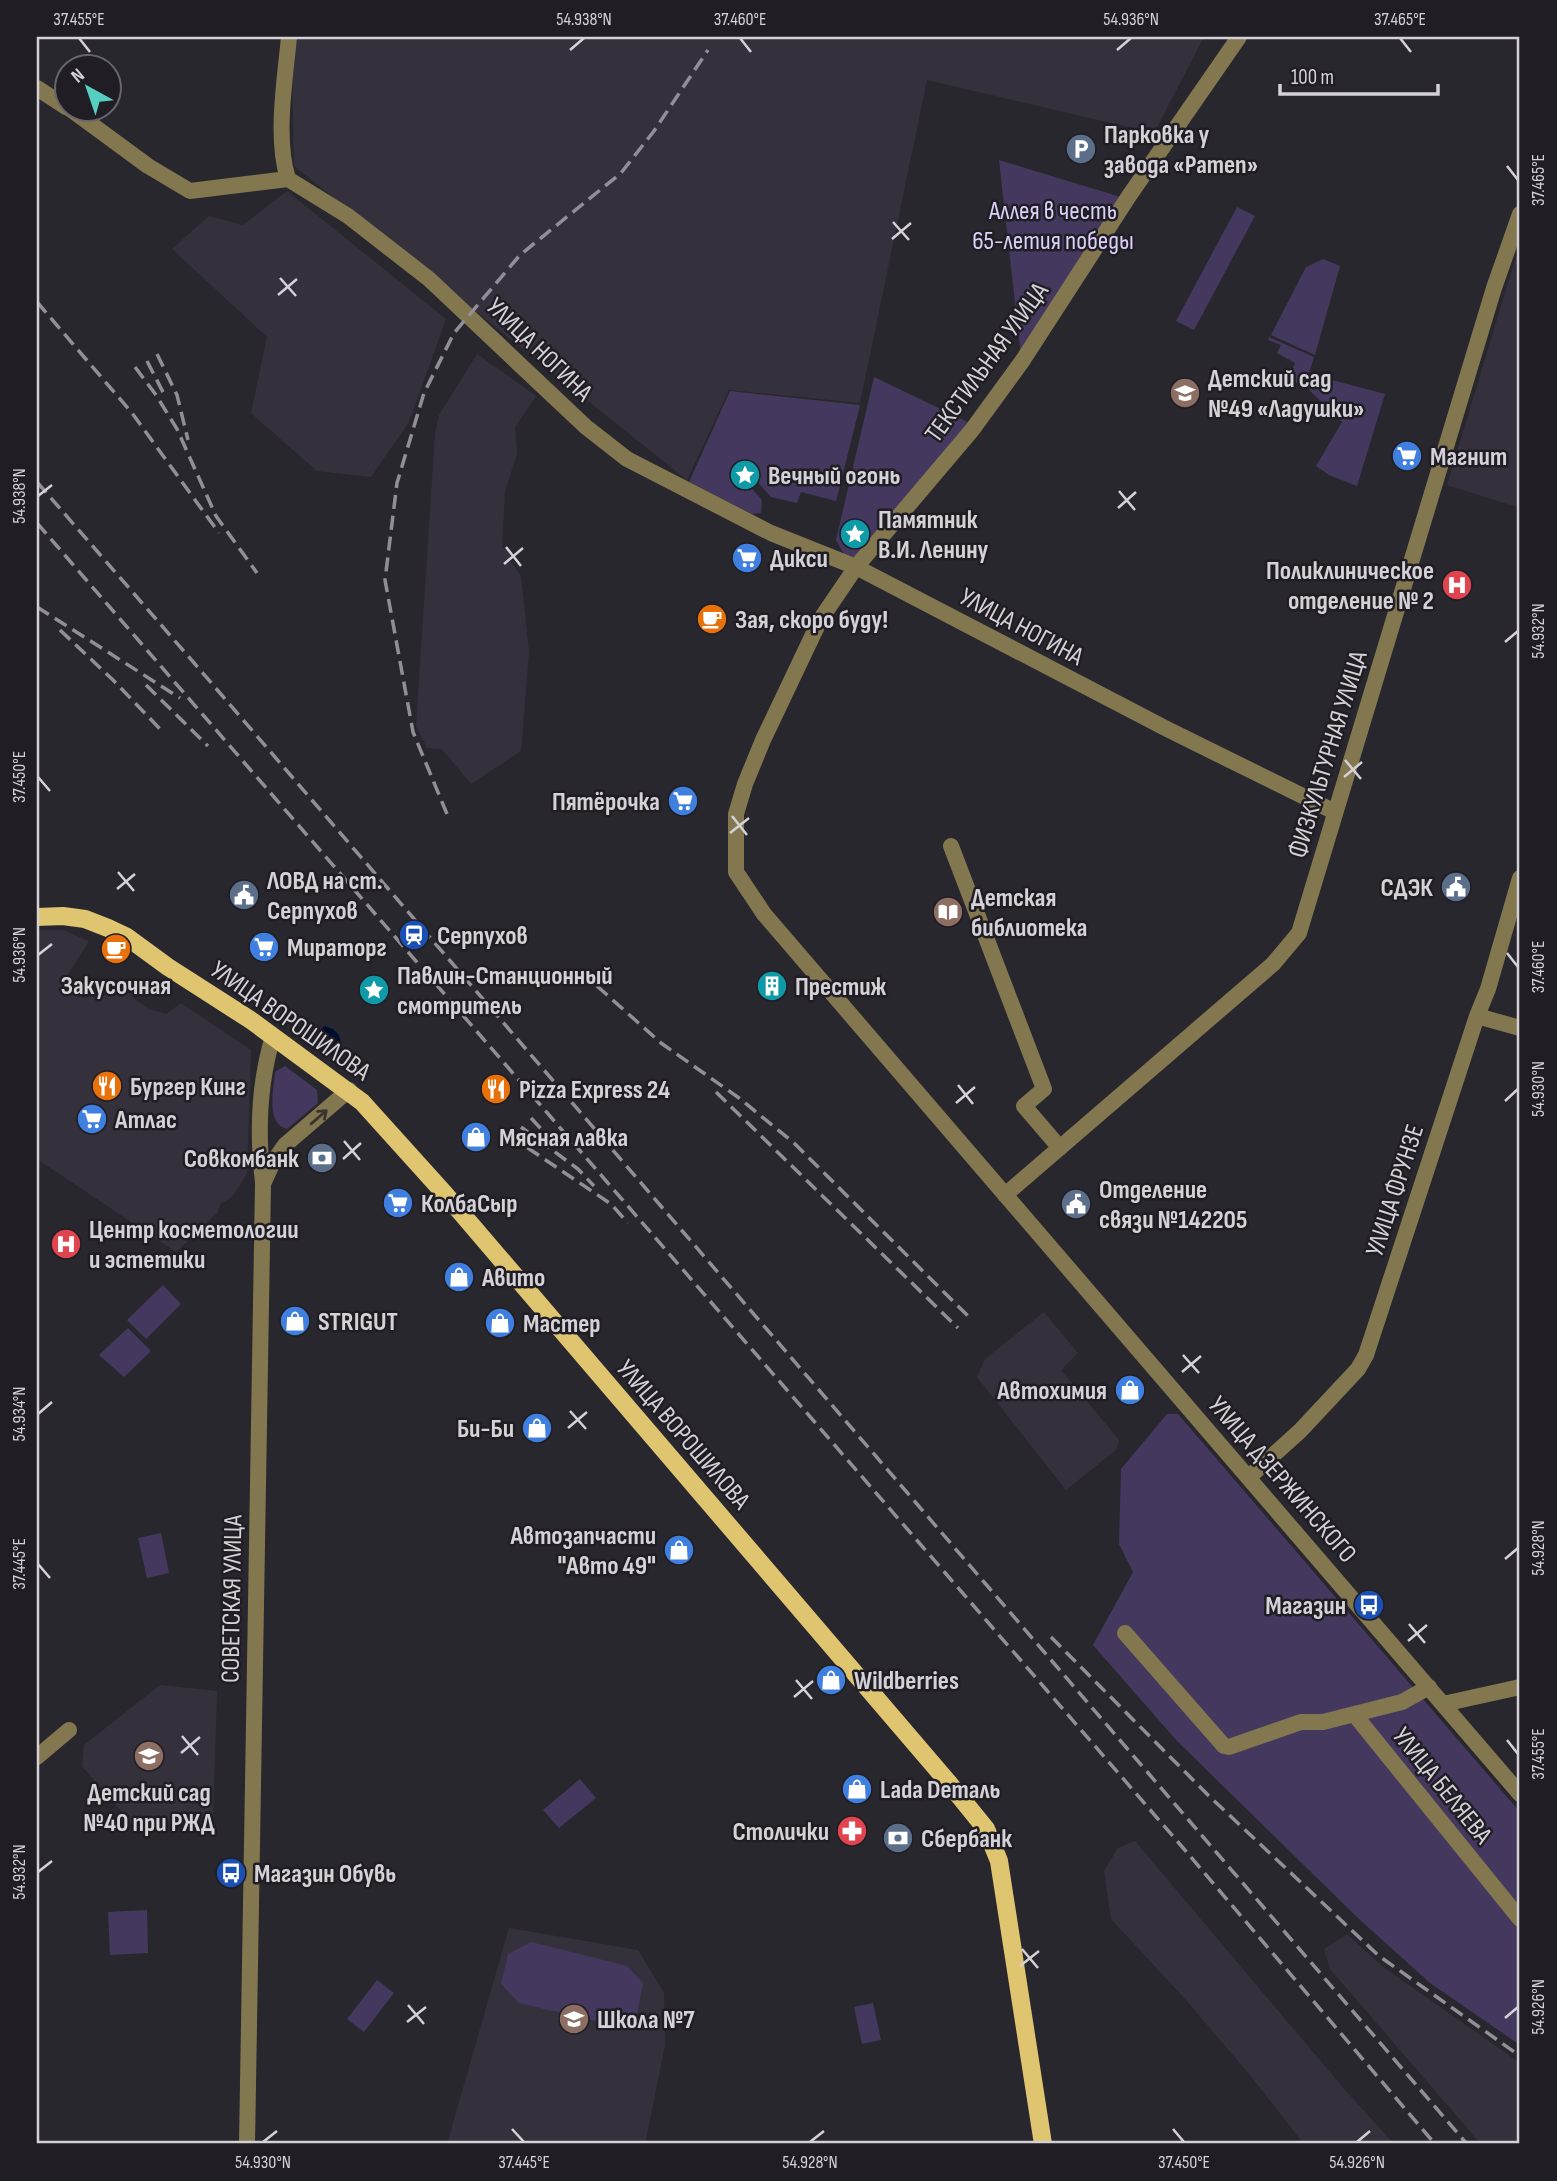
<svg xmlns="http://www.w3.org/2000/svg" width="1557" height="2181" viewBox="0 0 1557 2181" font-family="'Sofia Sans Condensed',sans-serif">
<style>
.built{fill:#34313d}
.green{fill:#45385e}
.water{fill:#020d2d}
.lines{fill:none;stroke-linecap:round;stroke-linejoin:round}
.minor{stroke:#837750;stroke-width:16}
.major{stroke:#e0c571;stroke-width:18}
.rail{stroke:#918f95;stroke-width:3.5;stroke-dasharray:14 7;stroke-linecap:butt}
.oneway{stroke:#39342f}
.ticks{fill:none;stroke:#d4d2d7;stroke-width:2.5}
.labels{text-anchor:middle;stroke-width:5;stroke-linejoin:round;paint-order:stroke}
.poi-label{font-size:26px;font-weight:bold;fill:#d4d2d7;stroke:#201e24;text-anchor:start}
.park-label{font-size:26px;fill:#dcd0fa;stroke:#201e24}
.street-label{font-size:26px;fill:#d4d2d7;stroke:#201e24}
.neatline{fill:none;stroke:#d4d2d7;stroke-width:2.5}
.ticks-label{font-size:18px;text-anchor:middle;fill:#d4d2d7}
</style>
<rect width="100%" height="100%" fill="#29272e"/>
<path class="built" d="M297 37H1204L1154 133 927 80 860 403 729 390 687 480 294 166 292 69Z
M287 191 446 319 409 422 371 477 317 471 251 413 267 337 172 249 209 216 243 225Z
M1520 243V508L1447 485Z
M477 354 536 396 515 427 517 454 505 491 502 548 511 549 510 561 521 576 529 652 521 751 471 784 442 749 427 748 416 726 435 434 439 415Z
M37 930H63L89 941 61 985 83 998 133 991 132 997 149 1009 166 1014 181 1003 251 1050 247 1174 232 1197 220 1204 218 1212 176 1252 37 1159Z
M1044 1312 1078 1353 1061 1370 1119 1440 1117 1449 1066 1490 977 1377 985 1359Z
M160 1685 217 1691 213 1816 133 1825 82 1766 84 1745Z
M1135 1841 1345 2090 1394 2144H1304L1249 2074 1186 2000 1111 1919 1104 1871 1118 1848Z
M509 1928 638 1950 664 1993 665 2045 645 2144H447Z
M1347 1934 1383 1967 1520 2063V2144H1481L1330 1969 1324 1949Z"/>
<path class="green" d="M999 160 1124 198 1021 356Z
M1237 207 1255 216 1194 330 1176 321Z
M1323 259 1340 266 1315 355 1271 335 1306 267Z
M1269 337 1314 357 1305 387 1288 378 1295 363 1277 353 1281 345 1268 340Z
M1313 375 1385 394 1357 486 1329 475 1316 466 1342 422 1309 390Z
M874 377 974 425 852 569 836 540Z
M730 391 860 405 836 501 801 492 797 503 771 497 751 475 745 481 762 500 761 513 752 514 689 482Z
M285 1066 317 1090 318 1103 287 1129C265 1124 274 1089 275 1072Z
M163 1285 181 1304 146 1339 127 1320Z
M128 1328 151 1351 124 1377 99 1355Z
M1167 1414H1178L1520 1812V2045L1430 1983 1359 1919 1177 1741 1093 1645 1133 1572 1119 1544 1121 1469Z
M161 1533 169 1573 147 1578 138 1538Z
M580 1779 596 1798 559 1828 543 1810Z
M147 1910 148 1953 110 1955 108 1912Z
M531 1942 627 1966 643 1983 637 2013 613 2025 519 2003 501 1984 508 1954Z
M377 1980 394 1993 364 2032 347 2019Z
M873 2003 881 2040 862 2044 854 2007Z"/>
<path class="water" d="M324 1026C335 1028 340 1034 341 1044L338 1050C327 1050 320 1042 319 1032Z"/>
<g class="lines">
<path class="minor" d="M1239 37 1129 196 1023 360 972 430 856 567 820 620 763 740 745 784 736 814V872L764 914 1520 1794
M37 88 66 107
M69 108 148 166 190 191 288 179
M288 179 348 216 429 279 586 427 627 459 771 533 856 567 1167 729 1335 812
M288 179C275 138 285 80 289 37
M951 846 1044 1089 1024 1106 1060 1148
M1477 1016 1520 1028
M263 1182C257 1133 259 1083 273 1036
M1005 1195 1273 964 1299 933 1494 288 1520 214
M1249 1477 1300 1431 1358 1369 1366 1355 1477 1016 1488 989 1520 878
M1125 1633 1224 1746 1229 1747 1301 1722H1323L1402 1702 1429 1687
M1443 1704 1520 1687
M1354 1714 1520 1919
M37 1757 69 1730
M247 2144 263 1184 273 1162 285 1145 349 1090"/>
<path class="major" d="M37 917 63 916 85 919 108 928 127 937 168 967 252 1021 362 1102 445 1194 948 1782 986 1829 999 1861 1043 2144"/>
<path class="rail" d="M37 302 132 413 219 533
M157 354 177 395 188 440
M147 361 165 396
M135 367 156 395 177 429 216 516 257 573
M37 482 195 664 1467 2144
M37 523 1184 1849 1435 2144
M37 607 180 698
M60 630 113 680 162 731
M146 685 208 746
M447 814 413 732 385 580 397 483 424 393 454 333 520 255 621 173 654 131 708 50
M597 986 661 1043 739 1098 794 1143 971 1319
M716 1092 958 1328
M531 1118 554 1143
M521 1127 578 1169 594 1186
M510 1136 611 1204 628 1223
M1051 1637 1208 1795 1379 1956 1520 2056"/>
</g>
<defs><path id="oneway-shaft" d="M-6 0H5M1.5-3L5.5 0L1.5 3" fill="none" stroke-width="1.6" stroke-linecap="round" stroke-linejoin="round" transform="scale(1.75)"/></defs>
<use class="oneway" href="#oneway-shaft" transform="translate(319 1117) rotate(-41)"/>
<path class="ticks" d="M79 38 90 52M740 38 751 52M1400 38 1411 52M570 50 584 38M1117 50 1131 38M1507 166 1518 180M893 222 909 240M892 239 911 223M280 278 296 296M278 295 297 279M1119 491 1135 510M38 496 52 485M1118 508 1136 492M506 547 521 566M504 564 523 548M1505 642 1518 631M1345 760 1361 779M38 777 50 791M1344 777 1362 762M732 816 747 835M730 833 749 818M118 872 134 891M117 889 135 874M1507 953 1518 967M38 955 52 944M958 1085 973 1104M1505 1101 1518 1089M956 1103 975 1087M344 1141 360 1160M343 1159 361 1143M1183 1355 1199 1373M1182 1372 1201 1356M570 1411 586 1429M38 1414 52 1402M568 1428 587 1412M1505 1559 1518 1548M38 1564 50 1578M1409 1624 1425 1643M1408 1641 1427 1625M796 1680 812 1699M794 1697 813 1681M182 1736 198 1755M1507 1740 1518 1754M181 1753 200 1737M38 1872 52 1861M1022 1949 1038 1968M1020 1966 1039 1951M408 2005 424 2024M1505 2018 1518 2007M407 2022 426 2007M512 2129 524 2142M1173 2129 1184 2142M263 2142 277 2131M810 2142 824 2131M1357 2142 1370 2131"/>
<defs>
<g id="parking-disc" transform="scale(1.575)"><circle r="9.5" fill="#5c6f8a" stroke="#201e24"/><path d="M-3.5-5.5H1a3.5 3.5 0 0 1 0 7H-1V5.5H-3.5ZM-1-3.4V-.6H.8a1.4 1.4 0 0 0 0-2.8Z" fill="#fff"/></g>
<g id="school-disc" transform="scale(1.575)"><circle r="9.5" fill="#8d6e63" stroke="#201e24"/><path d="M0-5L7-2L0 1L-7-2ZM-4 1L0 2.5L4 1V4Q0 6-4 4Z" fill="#fff"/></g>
<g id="supermarket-disc" transform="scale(1.575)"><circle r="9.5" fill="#3f7fe0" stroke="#201e24"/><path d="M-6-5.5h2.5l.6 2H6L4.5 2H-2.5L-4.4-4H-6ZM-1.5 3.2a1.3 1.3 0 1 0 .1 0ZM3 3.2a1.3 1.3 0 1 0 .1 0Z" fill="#fff"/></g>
<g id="sight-disc" transform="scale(1.575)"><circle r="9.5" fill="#0f9aa8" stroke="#201e24"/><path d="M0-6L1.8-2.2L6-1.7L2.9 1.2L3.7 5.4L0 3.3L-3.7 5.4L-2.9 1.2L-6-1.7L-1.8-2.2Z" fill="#fff"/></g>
<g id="hospital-disc" transform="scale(1.575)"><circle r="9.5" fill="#e0444e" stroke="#201e24"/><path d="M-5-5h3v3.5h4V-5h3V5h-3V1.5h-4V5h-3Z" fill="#fff"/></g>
<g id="cafe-disc" transform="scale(1.575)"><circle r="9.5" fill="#e8710a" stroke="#201e24"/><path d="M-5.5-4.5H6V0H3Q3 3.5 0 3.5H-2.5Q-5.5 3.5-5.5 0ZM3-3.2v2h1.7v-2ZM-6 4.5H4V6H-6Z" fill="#fff"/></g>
<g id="civic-disc" transform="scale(1.575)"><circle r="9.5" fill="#5c6f8a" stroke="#201e24"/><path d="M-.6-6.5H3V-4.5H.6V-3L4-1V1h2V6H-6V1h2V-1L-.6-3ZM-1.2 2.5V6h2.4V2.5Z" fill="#fff"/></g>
<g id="library-disc" transform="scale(1.575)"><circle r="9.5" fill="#8d6e63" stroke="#201e24"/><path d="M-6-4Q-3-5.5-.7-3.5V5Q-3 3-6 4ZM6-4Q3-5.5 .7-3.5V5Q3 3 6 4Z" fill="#fff"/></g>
<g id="station-disc" transform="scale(1.575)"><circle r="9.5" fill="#1a4fb4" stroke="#201e24"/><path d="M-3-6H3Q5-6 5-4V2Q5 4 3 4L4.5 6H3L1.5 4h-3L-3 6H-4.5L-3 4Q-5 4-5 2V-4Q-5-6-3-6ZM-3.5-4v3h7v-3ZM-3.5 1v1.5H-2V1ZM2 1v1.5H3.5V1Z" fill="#fff"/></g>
<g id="building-disc" transform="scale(1.575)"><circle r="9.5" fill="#0f9aa8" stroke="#201e24"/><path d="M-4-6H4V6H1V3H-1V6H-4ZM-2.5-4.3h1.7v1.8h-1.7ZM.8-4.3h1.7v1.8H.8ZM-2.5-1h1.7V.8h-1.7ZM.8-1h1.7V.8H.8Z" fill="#fff"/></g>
<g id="restaurant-disc" transform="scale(1.575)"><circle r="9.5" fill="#e8710a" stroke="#201e24"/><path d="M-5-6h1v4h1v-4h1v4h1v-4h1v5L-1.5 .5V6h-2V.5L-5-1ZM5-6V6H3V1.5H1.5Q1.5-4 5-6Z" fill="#fff"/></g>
<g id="shop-disc" transform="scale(1.575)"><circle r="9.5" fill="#3f7fe0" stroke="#201e24"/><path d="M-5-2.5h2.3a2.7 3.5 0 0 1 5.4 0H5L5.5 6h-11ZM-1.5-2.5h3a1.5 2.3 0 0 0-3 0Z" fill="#fff"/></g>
<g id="bank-disc" transform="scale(1.575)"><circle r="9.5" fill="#5c6f8a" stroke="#201e24"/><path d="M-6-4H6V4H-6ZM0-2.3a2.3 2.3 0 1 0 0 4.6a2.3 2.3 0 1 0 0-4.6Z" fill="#fff"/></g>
<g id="bus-disc" transform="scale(1.575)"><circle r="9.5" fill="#1a4fb4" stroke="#201e24"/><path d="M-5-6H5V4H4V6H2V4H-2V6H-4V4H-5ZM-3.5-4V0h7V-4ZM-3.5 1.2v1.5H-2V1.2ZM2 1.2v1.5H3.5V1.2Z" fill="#fff"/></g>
<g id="pharmacy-disc" transform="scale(1.575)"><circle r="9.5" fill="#e0444e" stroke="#201e24"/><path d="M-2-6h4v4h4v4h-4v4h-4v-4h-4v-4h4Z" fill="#fff"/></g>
</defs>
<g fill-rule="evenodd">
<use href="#parking-disc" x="1081" y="149"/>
<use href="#school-disc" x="1185" y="393"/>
<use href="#supermarket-disc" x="1407" y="456"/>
<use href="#sight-disc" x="745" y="475"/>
<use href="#sight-disc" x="855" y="534"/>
<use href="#supermarket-disc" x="747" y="558"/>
<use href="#hospital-disc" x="1457" y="585"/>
<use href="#cafe-disc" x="712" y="619"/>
<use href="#supermarket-disc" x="683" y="801"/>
<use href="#civic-disc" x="1456" y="887"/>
<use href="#civic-disc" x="244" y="895"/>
<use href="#library-disc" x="948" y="912"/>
<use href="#station-disc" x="414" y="935"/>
<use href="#supermarket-disc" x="264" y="947"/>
<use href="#cafe-disc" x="116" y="949"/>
<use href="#building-disc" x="772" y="986"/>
<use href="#sight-disc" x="374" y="990"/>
<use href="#restaurant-disc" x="107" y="1086"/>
<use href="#restaurant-disc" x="496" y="1089"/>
<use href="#supermarket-disc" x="92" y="1119"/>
<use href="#shop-disc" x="476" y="1137"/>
<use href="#bank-disc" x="322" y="1158"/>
<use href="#supermarket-disc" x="398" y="1203"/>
<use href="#civic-disc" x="1076" y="1204"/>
<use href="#hospital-disc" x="66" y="1244"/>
<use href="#shop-disc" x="459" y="1277"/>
<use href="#shop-disc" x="295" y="1321"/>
<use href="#shop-disc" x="500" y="1323"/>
<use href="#shop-disc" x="1130" y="1390"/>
<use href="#shop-disc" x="537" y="1428"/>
<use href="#shop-disc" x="679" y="1550"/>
<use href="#bus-disc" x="1369" y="1605"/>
<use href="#shop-disc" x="831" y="1680"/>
<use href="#school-disc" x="149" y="1756"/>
<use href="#shop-disc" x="857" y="1789"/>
<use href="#pharmacy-disc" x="852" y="1831"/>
<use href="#bank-disc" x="898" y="1838"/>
<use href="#bus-disc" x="231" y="1873"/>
<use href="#school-disc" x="574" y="2019"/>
</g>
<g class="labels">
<g class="poi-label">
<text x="1104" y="143">Парковка у<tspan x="1104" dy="30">завода «Ратеп»</tspan></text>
<text x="1208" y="387">Детский сад<tspan x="1208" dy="30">№49 «Ладушки»</tspan></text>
<text x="1430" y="465">Магнит</text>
<text x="768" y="484">Вечный огонь</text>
<text x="878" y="528">Памятник<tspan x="878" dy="30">В.И. Ленину</tspan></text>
<text x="770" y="567">Дикси</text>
<text x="1434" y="579" text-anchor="end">Поликлиническое<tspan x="1434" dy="30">отделение № 2</tspan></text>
<text x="735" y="628">Зая, скоро буду!</text>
<text x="660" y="810" text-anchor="end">Пятёрочка</text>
<text x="267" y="889">ЛОВД на ст.<tspan x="267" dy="30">Серпухов</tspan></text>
<text x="1433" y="896" text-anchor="end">СДЭК</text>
<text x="971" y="906">Детская<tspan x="971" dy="30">библиотека</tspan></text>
<text x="437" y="944">Серпухов</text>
<text x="287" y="956">Мираторг</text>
<text x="397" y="984">Павлин-Станционный<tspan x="397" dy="30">смотритель</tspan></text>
<text x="116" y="994" text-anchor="middle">Закусочная</text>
<text x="795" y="995">Престиж</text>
<text x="130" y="1095">Бургер Кинг</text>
<text x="519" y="1098">Pizza Express 24</text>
<text x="115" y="1128">Атлас</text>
<text x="499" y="1146">Мясная лавка</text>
<text x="299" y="1167" text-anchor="end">Совкомбанк</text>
<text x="1099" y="1198">Отделение<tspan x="1099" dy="30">связи №142205</tspan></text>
<text x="421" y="1212">КолбаСыр</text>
<text x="89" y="1238">Центр косметологии<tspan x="89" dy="30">и эстетики</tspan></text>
<text x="482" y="1286">Авито</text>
<text x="318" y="1330">STRIGUT</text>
<text x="523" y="1332">Мастер</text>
<text x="1107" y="1399" text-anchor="end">Автохимия</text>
<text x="514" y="1437" text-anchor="end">Би-Би</text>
<text x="656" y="1544" text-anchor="end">Автозапчасти<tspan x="656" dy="30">"Авто 49"</tspan></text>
<text x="1346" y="1614" text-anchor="end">Магазин</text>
<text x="854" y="1689">Wildberries</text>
<text x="880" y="1798">Lada Dеталь</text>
<text x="149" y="1801" text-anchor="middle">Детский сад<tspan x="149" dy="30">№40 при РЖД</tspan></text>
<text x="829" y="1840" text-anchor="end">Столички</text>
<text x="921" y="1847">Сбербанк</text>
<text x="254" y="1882">Магазин Обувь</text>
<text x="597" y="2028">Школа №7</text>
</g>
<g class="park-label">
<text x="1053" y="219">Аллея в честь<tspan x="1053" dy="30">65-летия победы</tspan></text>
</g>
<g class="street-label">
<text transform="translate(540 349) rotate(44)" y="9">УЛИЦА НОГИНА</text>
<text transform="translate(986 362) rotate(-54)" y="9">ТЕКСТИЛЬНАЯ УЛИЦА</text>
<text transform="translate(1022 626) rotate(28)" y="9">УЛИЦА НОГИНА</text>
<text transform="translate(1327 754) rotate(-73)" y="9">ФИЗКУЛЬТУРНАЯ УЛИЦА</text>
<text transform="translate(291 1020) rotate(35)" y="9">УЛИЦА ВОРОШИЛОВА</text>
<text transform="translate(1394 1190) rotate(-72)" y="9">УЛИЦА ФРУНЗЕ</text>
<text transform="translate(684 1434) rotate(49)" y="9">УЛИЦА ВОРОШИЛОВА</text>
<text transform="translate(1283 1479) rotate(49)" y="9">УЛИЦА ДЗЕРЖИНСКОГО</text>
<text transform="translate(231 1599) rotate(-89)" y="9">СОВЕТСКАЯ УЛИЦА</text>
<text transform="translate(1443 1785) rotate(51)" y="9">УЛИЦА БЕЛЯЕВА</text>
</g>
</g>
<rect width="1557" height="2181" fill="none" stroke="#201e24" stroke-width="77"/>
<g transform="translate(88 88) rotate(320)"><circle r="33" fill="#201e24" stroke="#68666c" stroke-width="2"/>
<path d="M0-5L12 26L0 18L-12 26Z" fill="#57cec2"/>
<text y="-10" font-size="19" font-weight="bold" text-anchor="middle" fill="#d4d2d7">N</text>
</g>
<path d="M1280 84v10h158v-10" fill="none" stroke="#d4d2d7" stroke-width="3.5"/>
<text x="1291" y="84" font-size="21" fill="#d4d2d7" stroke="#201e24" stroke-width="5" paint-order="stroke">100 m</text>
<rect x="38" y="38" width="1480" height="2104" class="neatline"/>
<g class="ticks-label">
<text x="79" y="25">37.455°E</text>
<text x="584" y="25">54.938°N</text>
<text x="740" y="25">37.460°E</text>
<text x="1131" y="25">54.936°N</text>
<text x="1400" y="25">37.465°E</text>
<text transform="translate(1538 180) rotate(-90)" y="6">37.465°E</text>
<text transform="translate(19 496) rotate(-90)" y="6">54.938°N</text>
<text transform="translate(1538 631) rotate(-90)" y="6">54.932°N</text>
<text transform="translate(19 777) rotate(-90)" y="6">37.450°E</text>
<text transform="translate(19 955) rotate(-90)" y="6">54.936°N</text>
<text transform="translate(1538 967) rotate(-90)" y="6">37.460°E</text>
<text transform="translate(1538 1089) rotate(-90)" y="6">54.930°N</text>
<text transform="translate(19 1414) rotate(-90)" y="6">54.934°N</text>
<text transform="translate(1538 1548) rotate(-90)" y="6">54.928°N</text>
<text transform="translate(19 1564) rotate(-90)" y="6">37.445°E</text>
<text transform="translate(1538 1754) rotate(-90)" y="6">37.455°E</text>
<text transform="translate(19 1872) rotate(-90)" y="6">54.932°N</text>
<text transform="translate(1538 2007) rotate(-90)" y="6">54.926°N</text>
<text x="263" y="2168">54.930°N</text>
<text x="524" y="2168">37.445°E</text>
<text x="810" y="2168">54.928°N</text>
<text x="1184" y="2168">37.450°E</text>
<text x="1357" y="2168">54.926°N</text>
</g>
</svg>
